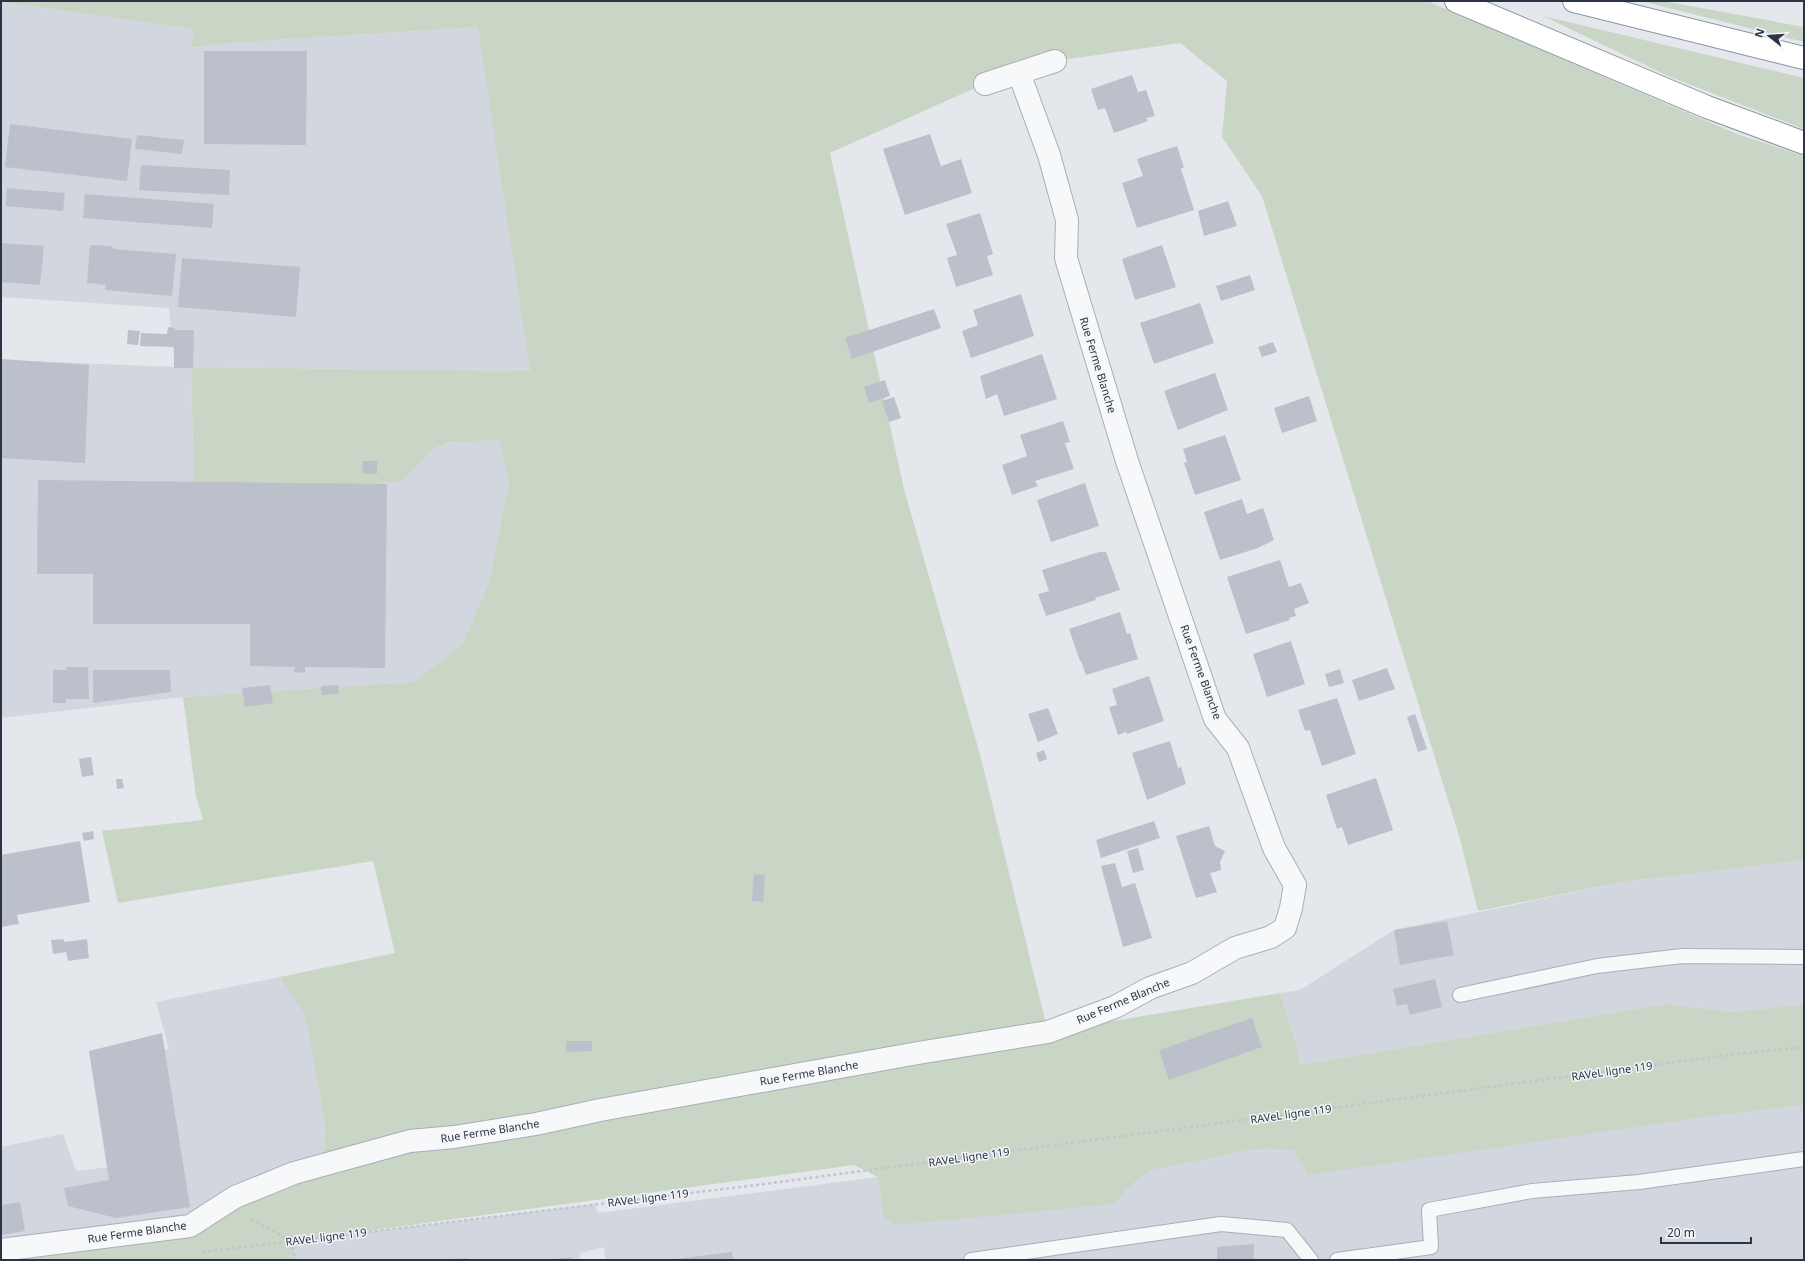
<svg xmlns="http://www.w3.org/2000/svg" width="1805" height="1261" viewBox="0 0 1805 1261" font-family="'Noto Sans',sans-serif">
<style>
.built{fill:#d2d6de}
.green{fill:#c9d6c5}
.building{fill:#bbc0ca}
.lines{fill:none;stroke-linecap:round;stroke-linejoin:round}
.lane-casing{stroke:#a9aeb7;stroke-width:16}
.street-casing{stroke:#a9aeb7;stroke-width:24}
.highway-casing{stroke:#8b94a3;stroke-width:24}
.path{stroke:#c2c5cb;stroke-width:2.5;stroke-dasharray:3 3;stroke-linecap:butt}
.lane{stroke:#f7f8fa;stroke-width:14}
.street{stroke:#f7f8fa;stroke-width:22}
.highway{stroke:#fff;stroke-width:22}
.labels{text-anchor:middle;stroke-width:3;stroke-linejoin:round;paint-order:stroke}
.street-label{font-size:11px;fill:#2b3445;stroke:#f4f6f9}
</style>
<rect width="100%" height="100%" fill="#e4e7ec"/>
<path class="built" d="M1 2 195 29 192 48 216 44 479 27 530 371 191 367 194 486 372 484 402 481 433 449 460 440H499L509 483 489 581 462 645 413 682 183 697 1 718V360L175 367 169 308 1 297Z
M1804 860V1004L1734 1012 1667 1004 1300 1065 1297 1047 1280 993 1300 990 1394 930 1622 882Z
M280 977 305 1015 325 1125 324 1156 190 1217 1 1251V1147L63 1134 76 1171 111 1167 100 1056 169 1049 156 1002Z
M1804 1105V1260H606L604 1247 580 1253 579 1260H295L292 1241 595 1204 598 1213 878 1177 883 1218 1114 1204 1127 1189 1148 1171 1256 1149 1293 1150 1698 1118Z"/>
<path class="green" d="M1 1H1427L1737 134 1804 156V860L1622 882 1478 911 1460 839 1262 196 1222 137 1227 81 1180 43 1055 61 984 84 830 153 904 489 981 758 1048 1032 1280 993 1297 1047 1300 1065 1667 1004 1734 1012 1804 1004V1105L1698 1118 1308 1175 1293 1150 1256 1149 1148 1171 1127 1189 1114 1204 896 1225 883 1218 878 1177 854 1165 292 1241 295 1260H1L159 1237 324 1156 325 1125 305 1015 280 977 395 953 373 861 118 903 102 831 203 820 196 796 183 697 413 682 462 645 489 581 509 483 499 440 452 442 433 449 402 481 372 484 194 486 191 367 530 371 478 27 216 44 191 48 194 29 1 2Z
M1641 1H1663L1804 27V42Z
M1543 16 1804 78V129L1668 76Z"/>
<path class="building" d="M204 51H307L306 145 204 144Z
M1132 75 1138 92 1146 90 1155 116 1146 118 1148 121 1114 133 1105 108 1098 110 1091 89Z
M10 124 132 139 127 181 5 167Z
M930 134 941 166 961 159 972 193 905 215 883 149Z
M137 135 184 140 182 154 135 149Z
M1177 146 1184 167 1181 169 1194 210 1137 228 1122 183 1143 176 1137 159Z
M141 165 230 170 229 195 139 190Z
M7 188 65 193 63 211 6 206Z
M85 194 214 204 212 228 83 218Z
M1228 201 1237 226 1204 236 1198 211Z
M980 213 993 254 987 256 993 275 956 287 947 258 957 255 946 224Z
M1 243 44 246 40 285 1 282Z
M90 245 111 246 114 249 176 254 172 296 105 290 106 285 87 283Z
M1162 245 1176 287 1135 300 1122 259Z
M182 258 300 267 296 317 178 307Z
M1250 275 1255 290 1221 301 1216 286Z
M1021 294 1034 336 971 358 962 331 978 325 973 310Z
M1200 303 1214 343 1154 364 1140 323Z
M934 309 941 328 852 359 845 338Z
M168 327 175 328V330H194L193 368H174V347L140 346 141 333 167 334Z
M128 330 140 331 138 345 127 344Z
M1273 342 1277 352 1262 357 1258 347Z
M1042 354 1057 399 1004 416 997 394 986 399 980 376Z
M1 359 89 365 85 463 1 458Z
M1215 373 1228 410 1178 430 1164 391Z
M885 380 890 396 869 403 864 387Z
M1309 396 1317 421 1282 433 1274 408Z
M894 397 901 418 889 422 882 401Z
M1063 421 1070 442 1065 443 1074 469 1035 481 1038 486 1012 495 1002 465 1027 456 1020 435Z
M1225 435 1241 480 1195 495 1184 463 1187 462 1183 449Z
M363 461H377V474L362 473Z
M38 480 387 484 385 668 305 667V673L294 672 295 667 250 666V624H93V574H37Z
M1085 483 1099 526 1051 542 1037 500Z
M1242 499 1247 514 1263 508 1274 540 1258 548 1220 560 1204 512Z
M1099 552H1106L1120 590 1095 598 1096 600 1046 616 1038 594 1049 591 1042 570Z
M1280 560 1289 587 1301 583 1309 603 1294 609 1296 616 1289 618 1290 620 1246 634 1227 577Z
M1120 612 1127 634 1130 633 1138 659 1086 675 1081 661H1080L1069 629Z
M1291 641 1305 684 1267 697 1253 654Z
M66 667H88L89 699H66V703H53V670H66Z
M1387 668 1395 689 1359 701 1352 680Z
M1340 669 1344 683 1329 687 1325 674Z
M93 670H170L171 692 93 703Z
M1149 676 1164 721 1127 734 1126 732 1118 735 1109 707 1117 705 1112 689Z
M270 685 273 703 245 707 242 688Z
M338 685 339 694 322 695 321 686Z
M1337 698 1356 754 1322 766 1310 730 1305 731 1298 710Z
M1048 708 1058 734 1038 742 1028 714Z
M1415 714 1427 749 1418 752 1407 717Z
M1170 741 1178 768 1181 767 1186 784 1147 800 1132 753Z
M1044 750 1047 759 1039 762 1036 753Z
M91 757 94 775 82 777 79 759Z
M1376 778 1393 830 1348 845 1342 827 1337 829 1326 795Z
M116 779H122L124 788 117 789Z
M1154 821 1160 838 1101 858 1096 840Z
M1209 826 1215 846 1225 851 1220 862 1221 870 1210 873 1217 892 1196 898 1176 836Z
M93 831 94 839 84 841 82 833Z
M80 841 90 902 17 915 19 924 1 927V855Z
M1138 848 1144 870 1133 873 1127 851Z
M1115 863 1122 887 1135 883 1152 938 1123 947 1101 866Z
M754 874 765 875 763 902 752 901Z
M1447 921 1454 955 1400 965 1394 930Z
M63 939 65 942 87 939 89 958 68 961 66 952 53 954 51 940Z
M1435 979 1442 1007 1410 1015 1407 1004 1397 1006 1393 989Z
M1252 1018 1262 1047 1169 1080 1159 1050Z
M162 1033 190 1207 116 1218 68 1206 64 1188 109 1180 89 1051Z
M566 1041H592V1051L566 1052Z
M20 1202 25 1231 1 1235V1205Z
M1254 1244V1260H1217V1247Z
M732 1252 733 1260H675V1259Z
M571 1257 572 1260H553V1259Z
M466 1258V1260H452V1259Z"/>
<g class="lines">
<g class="lane-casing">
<path id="lane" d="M1460 995 1597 966 1682 956 1804 957
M971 1260 1221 1224 1287 1230 1311 1260
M1337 1260 1431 1247 1429 1210 1532 1191 1639 1182 1804 1159"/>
</g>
<g class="street-casing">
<path id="street" d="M985 84 1055 61
M1 1250 190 1226 235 1197 294 1173 410 1141 454 1137 536 1124 600 1110 918 1053 1048 1032 1115 1007 1150 988 1192 973 1235 948 1271 937 1285 928 1291 908 1295 885 1274 848 1238 748 1215 719 1127 461 1066 258 1067 220 1049 155 1019 73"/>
</g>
<g class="highway-casing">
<path id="highway" d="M1456 1 1707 107 1804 143
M1574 1 1804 58"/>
</g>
<path class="path" d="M251 1219 291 1241
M292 1241 295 1260
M202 1252 757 1185 1728 1055 1804 1047"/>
<use href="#lane" class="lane"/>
<use href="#street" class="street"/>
<use href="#highway" class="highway"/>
</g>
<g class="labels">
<g class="street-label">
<text transform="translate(1098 365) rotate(73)" y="4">Rue Ferme Blanche</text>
<text transform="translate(1201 672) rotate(70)" y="4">Rue Ferme Blanche</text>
<text transform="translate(1123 1001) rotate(-23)" y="4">Rue Ferme Blanche</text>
<text transform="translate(1612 1071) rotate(-8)" y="4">RAVeL ligne 119</text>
<text transform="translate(809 1073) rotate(-10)" y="4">Rue Ferme Blanche</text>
<text transform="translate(1291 1114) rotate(-8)" y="4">RAVeL ligne 119</text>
<text transform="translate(490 1131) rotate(-9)" y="4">Rue Ferme Blanche</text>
<text transform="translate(969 1157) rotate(-8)" y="4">RAVeL ligne 119</text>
<text transform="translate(648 1198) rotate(-7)" y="4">RAVeL ligne 119</text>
<text transform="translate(137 1232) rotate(-8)" y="4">Rue Ferme Blanche</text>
<text transform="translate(326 1237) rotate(-7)" y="4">RAVeL ligne 119</text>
</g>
</g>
<rect width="1805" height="1261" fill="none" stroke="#2b3445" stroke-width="4"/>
<g transform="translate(1769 36) rotate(287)" stroke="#f4f6f9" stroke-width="3" paint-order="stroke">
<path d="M0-3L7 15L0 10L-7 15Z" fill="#2b3445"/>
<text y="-6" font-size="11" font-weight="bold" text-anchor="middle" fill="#2b3445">N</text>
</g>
<path d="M1661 1237v6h90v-6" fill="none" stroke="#2b3445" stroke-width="2"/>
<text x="1667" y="1237" font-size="12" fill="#2b3445" stroke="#f4f6f9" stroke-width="3" paint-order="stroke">20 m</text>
</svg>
